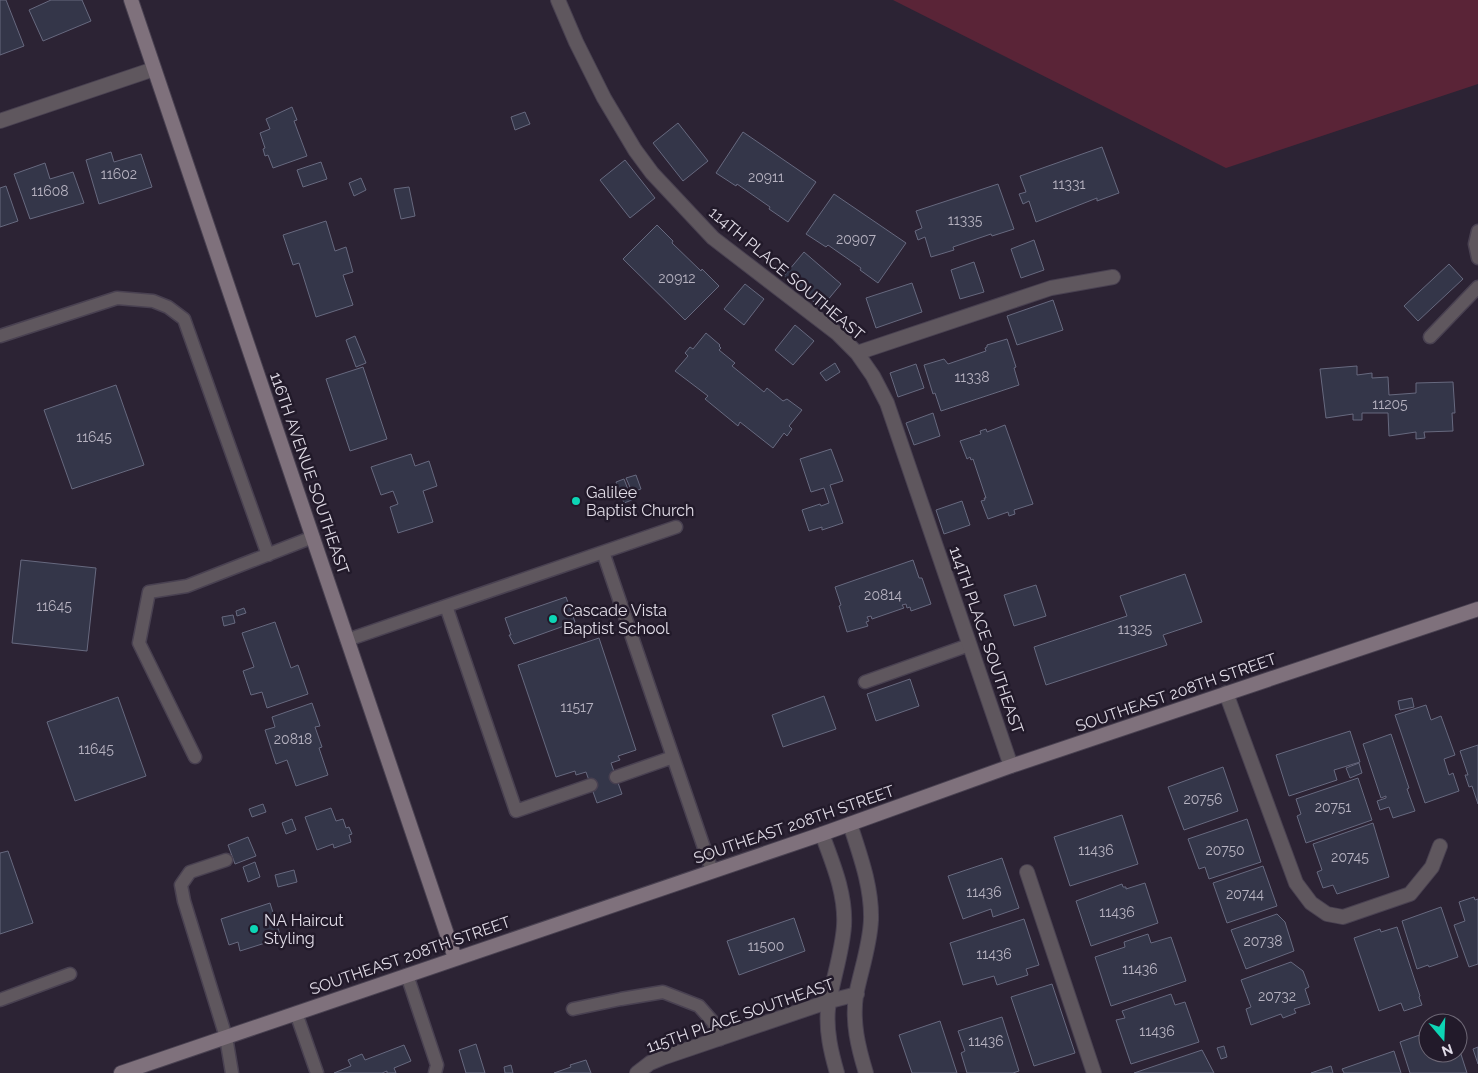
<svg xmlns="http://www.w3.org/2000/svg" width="1478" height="1073" viewBox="0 0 1478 1073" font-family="Raleway,sans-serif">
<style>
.green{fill:#5a2437}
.building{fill:#343649;stroke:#67697f}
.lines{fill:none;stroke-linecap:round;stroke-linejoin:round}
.service-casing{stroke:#494151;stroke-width:15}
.minor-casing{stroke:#494151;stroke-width:16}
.secondary-casing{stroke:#494151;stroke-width:16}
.service{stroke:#5f575e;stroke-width:12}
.minor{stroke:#5f575e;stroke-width:14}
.secondary{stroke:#7f717c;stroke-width:14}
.poi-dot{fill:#0dd5b5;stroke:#221a2a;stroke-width:2}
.labels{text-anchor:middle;stroke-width:5;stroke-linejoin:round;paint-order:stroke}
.number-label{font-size:14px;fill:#b6b2c0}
.street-label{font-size:16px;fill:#e1dce7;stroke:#221a2a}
.poi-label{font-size:16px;fill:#e1dce7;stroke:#221a2a;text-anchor:start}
</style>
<rect width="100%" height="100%" fill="#2c2334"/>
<path class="green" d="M893 0H1478V84L1226 168Z"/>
<path class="building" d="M0 0H6L24 46 0 55Z
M51 0H82L91 21 43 41 29 10Z
M292 107 297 120 294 121 307 156 273 168 268 155 265 156 263 149 265 148 260 133 270 129 266 119Z
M525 112 530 124 515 130 511 117Z
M678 123 708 161 683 181 653 143Z
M743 132 816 182 788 222 769 209 770 207 737 184 736 186 716 173Z
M1102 147 1119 193 1097 201V198L1036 222 1029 201 1023 204 1019 194 1026 192 1020 176Z
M111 152 114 162 141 154 152 187 99 204 86 160Z
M625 160 655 198 630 218 600 180Z
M321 162 327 179 303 187 297 170Z
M45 163 50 179 73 172 84 203 30 219 14 174Z
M361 178 366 190 354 196 349 183Z
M998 184 1014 229 992 236 991 234 953 247 954 250 931 257 925 237 918 240 915 231 922 228 916 211Z
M6 186 18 221 0 227V188Z
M409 187 415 216 401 219 394 189Z
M834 194 906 243 878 283 860 270 861 268 828 245 826 247 806 234Z
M326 221 335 251 346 247 353 272 343 275 353 305 316 317 299 263 293 265 283 235Z
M657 225 673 241 672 243 701 271 702 269 719 286 685 320 623 259Z
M1034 240 1044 270 1021 278 1011 249Z
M804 252 841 284 821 308 784 276Z
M974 262 984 292 960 299 951 270Z
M1449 264 1463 279 1418 321 1404 306Z
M912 283 922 312 876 328 866 298Z
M745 284 764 299 744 325 724 309Z
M1053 300 1063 330 1017 345 1007 316Z
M795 325 814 341 793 365 775 350Z
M706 333 720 345 719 346 721 348 719 350 735 363 732 366 764 392 767 388 783 401 787 399 802 410 789 426 792 429 787 436 784 433 773 448 740 422 738 426 705 399 708 396 675 371 688 356 685 353 690 347 693 349Z
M355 336 366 363 356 367 346 340Z
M1007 339 1016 367 1014 368 1019 385 941 411 935 393 933 394 924 365 944 359 948 364 986 351 985 348 987 347V345Z
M835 363 840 372 826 381 820 373Z
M916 364 924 388 898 397 890 373Z
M1357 366V375L1372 373V378L1388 377 1389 395 1416 393V383L1453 382 1455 413H1452L1453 431 1424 432 1425 438 1416 439V432L1389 436 1388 413H1362V420H1353V414L1326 418 1320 369Z
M363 367 387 439 350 451 326 379Z
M116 385 144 465 72 489 44 410Z
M933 413 940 436 914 445 906 423Z
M1005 425 1033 504 1014 510 1015 514 1009 516 1008 512 988 519 981 501 985 500 984 498H986L973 459 971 460 970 457 967 459 960 441 981 434 980 431 986 429 987 432Z
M831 449 843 481 830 485 843 523 822 530V527L809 531 802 510 820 504 821 506 829 503 824 488 811 492 800 459Z
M411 454 415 466 429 461 437 486 423 491 433 522 398 533 390 507 398 504 393 491 381 495 371 467Z
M636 475 641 489 632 492 626 478Z
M624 479 632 500 624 503 616 482Z
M962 501 970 525 944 534 936 510Z
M21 560 96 568 87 651 12 643Z
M913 560 919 578H922L931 604 911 611 910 607 907 608 906 604 902 605 904 608 872 619 871 616 867 617 869 621 866 622 868 626 847 632 839 606 841 605 835 587Z
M1185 574 1202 622 1163 635 1167 645 1046 685 1034 647 1127 616 1120 596Z
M1036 585 1046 616 1014 626 1004 595Z
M566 597 575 622 514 644 509 635H511L505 618Z
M244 608 246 613 237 616 236 611Z
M233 615 235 623 224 626 222 617Z
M275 622 291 668 298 665 308 694 267 708 262 692 251 695 243 671 254 667 242 633Z
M599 638 636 750 618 756 620 760 611 763 622 794 597 803 586 772 576 775 575 771 556 777 518 665Z
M910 679 919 706 876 721 867 694Z
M824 696 836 729 783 747 772 715Z
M118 697 146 776 75 801 47 722Z
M1412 698 1414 707 1400 710 1398 701Z
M312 703 320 726 315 727 322 747 319 748 328 775 296 786 287 760 276 764 265 730 275 727 272 717Z
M1426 705 1431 720 1441 716 1455 755 1444 759 1449 775 1453 773 1459 791 1425 803 1395 715Z
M1350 731 1360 762 1334 770 1337 780 1289 796 1276 755Z
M1391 734 1409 788 1407 789 1415 811 1393 818 1389 807 1380 810 1377 801 1386 798V796L1381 798 1363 744Z
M1478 745V804L1472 786 1469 787 1465 775H1468L1460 751Z
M1359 763 1362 773 1350 778 1346 768Z
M1223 767 1238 811 1184 830 1168 787Z
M1358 778 1372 820 1306 843 1297 816 1301 814 1296 799Z
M263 804 266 812 252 817 249 809Z
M331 808 336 821 343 819 346 828 349 827 352 834 349 835 351 842 334 848 333 844 317 850 305 817Z
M1122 815 1138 864 1070 886 1054 837Z
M292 819 296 830 286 834 282 823Z
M1247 819 1261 862 1209 879 1205 867 1199 869 1188 839Z
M1373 823 1389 877 1337 894 1333 885 1323 888 1317 872 1322 870 1313 844Z
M248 837 256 856 235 864 228 845Z
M8 851 33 923 0 934V853Z
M1002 858 1019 908 993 917 991 909 963 919 948 876Z
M255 862 260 877 248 882 243 867Z
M1263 866 1277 906 1227 923 1213 883Z
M294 870 297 882 278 887 275 875Z
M1145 883 1158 923 1091 946 1076 901 1122 884 1123 887H1126V889Z
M1474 897 1475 900 1478 899V964L1469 967 1454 925 1465 921 1459 902Z
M270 903 281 938 240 951 238 942 229 945 221 919Z
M1441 907 1458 957 1429 967 1428 965 1417 969 1402 921Z
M1277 914 1285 922 1294 951 1246 969 1231 930Z
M794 918 805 951 739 975 727 941Z
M1024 919 1039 965 1026 969 1028 975 997 985 994 976 963 985 950 943Z
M1397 927 1420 996 1419 997 1422 1005 1404 1011 1401 1003 1379 1011 1354 938 1380 929 1381 932Z
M1148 934 1151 943 1171 937 1186 981 1111 1006 1095 957 1125 947 1124 942Z
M1291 962 1303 971 1309 987 1305 989 1310 1004 1294 1009 1296 1013 1283 1018 1281 1014 1251 1025 1246 1009 1251 1007 1241 980Z
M1052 984 1075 1053 1034 1066 1011 997Z
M1171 994 1175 1005 1185 1002 1199 1042 1131 1064 1116 1020 1125 1018 1122 1011Z
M1002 1017 1019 1071 1013 1073H967L961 1053 965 1051 958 1031Z
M940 1021 957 1073H912L899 1035Z
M1428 1032V1053H1458V1045L1467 1073H1410L1400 1042Z
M476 1044 485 1073H466L459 1050Z
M404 1045 411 1061 394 1068 396 1073H387V1071L382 1073H334L351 1066 348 1060 362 1054 365 1060Z
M1224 1046 1227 1057 1221 1059 1217 1048Z
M1478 1047V1064L1473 1049Z
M1202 1050 1214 1073H1134Z
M1394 1051 1401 1073H1344L1342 1069Z
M586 1060 591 1073H554L571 1067 570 1065Z
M511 1065 513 1073H505L504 1067Z
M1331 1066 1333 1073H1311Z"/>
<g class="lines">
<g class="service-casing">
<path id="service" d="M1478 231 1475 244 1478 258
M0 336 117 298 153 301 168 307 184 319 268 555
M1430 337 1478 287
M603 552 673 757
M446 606 516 811 591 785
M347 640 676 527
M865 682 969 645
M195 757 139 643 149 592 187 586 313 537
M616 777 673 757 712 871
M226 860 190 872 181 885 184 901 226 1037 232 1073
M407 975 437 1065 435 1073
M0 1000 70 974
M573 1009 621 999 663 992 699 1006 713 1022 720 1039
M296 1013 317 1073"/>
</g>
<g class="minor-casing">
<path id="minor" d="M558 0 576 42 604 98 635 150 652 173 713 238 838 334 857 353 873 376 887 403 1011 766
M0 121 154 69
M857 353 1051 288 1113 277
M1226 693 1296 883 1311 903 1327 914 1343 917 1410 894 1432 867 1440 846
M850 824C860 855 872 887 871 920 870 945 861 970 856 995 852 1022 858 1047 866 1073
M822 834C833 864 846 894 844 926 842 954 832 981 828 1009 826 1031 831 1052 837 1073
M1027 872 1094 1073
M637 1073 650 1063 662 1058 830 1001 857 994"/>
</g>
<g class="secondary-casing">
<path id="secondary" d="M131 0 455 958
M121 1073 822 834 1011 766 1478 609"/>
</g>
<use href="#service" class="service"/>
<use href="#minor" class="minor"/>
<use href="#secondary" class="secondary"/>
</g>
<g class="poi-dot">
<circle cx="576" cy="501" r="5"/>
<circle cx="553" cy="619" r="5"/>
<circle cx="254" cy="929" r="5"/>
</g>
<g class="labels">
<g class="number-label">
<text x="119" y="179">11602</text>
<text x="766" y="182">20911</text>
<text x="1069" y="189">11331</text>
<text x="50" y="196">11608</text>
<text x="965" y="225">11335</text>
<text x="856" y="244">20907</text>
<text x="677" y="283">20912</text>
<text x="972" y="382">11338</text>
<text x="1390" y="409">11205</text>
<text x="94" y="442">11645</text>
<text x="883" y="600">20814</text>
<text x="54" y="611">11645</text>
<text x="1135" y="634">11325</text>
<text x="577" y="712">11517</text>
<text x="293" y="744">20818</text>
<text x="96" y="754">11645</text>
<text x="1203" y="804">20756</text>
<text x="1333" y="812">20751</text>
<text x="1096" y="855">11436</text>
<text x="1225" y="855">20750</text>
<text x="1350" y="862">20745</text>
<text x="984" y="897">11436</text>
<text x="1245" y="899">20744</text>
<text x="1117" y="917">11436</text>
<text x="1263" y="946">20738</text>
<text x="766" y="951">11500</text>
<text x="994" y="959">11436</text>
<text x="1140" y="974">11436</text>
<text x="1277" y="1001">20732</text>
<text x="1157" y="1036">11436</text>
<text x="986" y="1046">11436</text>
</g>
<g class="street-label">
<text transform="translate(787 273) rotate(40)" y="6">114TH PLACE SOUTHEAST</text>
<text transform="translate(310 473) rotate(71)" y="6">116TH AVENUE SOUTHEAST</text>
<text transform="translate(987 640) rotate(71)" y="6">114TH PLACE SOUTHEAST</text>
<text transform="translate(1176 692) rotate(-19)" y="6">SOUTHEAST 208TH STREET</text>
<text transform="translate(794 824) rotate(-19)" y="6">SOUTHEAST 208TH STREET</text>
<text transform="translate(410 955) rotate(-19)" y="6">SOUTHEAST 208TH STREET</text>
<text transform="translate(740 1015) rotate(-19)" y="6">115TH PLACE SOUTHEAST</text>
</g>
<g class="poi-label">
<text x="586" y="498">Galilee<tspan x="586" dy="18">Baptist Church</tspan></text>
<text x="563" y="616">Cascade Vista<tspan x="563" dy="18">Baptist School</tspan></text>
<text x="264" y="926">NA Haircut<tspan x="264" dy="18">Styling</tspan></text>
</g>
</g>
<g transform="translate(1443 1038) rotate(161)"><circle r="24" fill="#221a2a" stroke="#6e6876"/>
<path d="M0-4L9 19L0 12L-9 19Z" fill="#0dd5b5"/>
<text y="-8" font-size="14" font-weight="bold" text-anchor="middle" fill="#e1dce7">N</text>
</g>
</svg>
